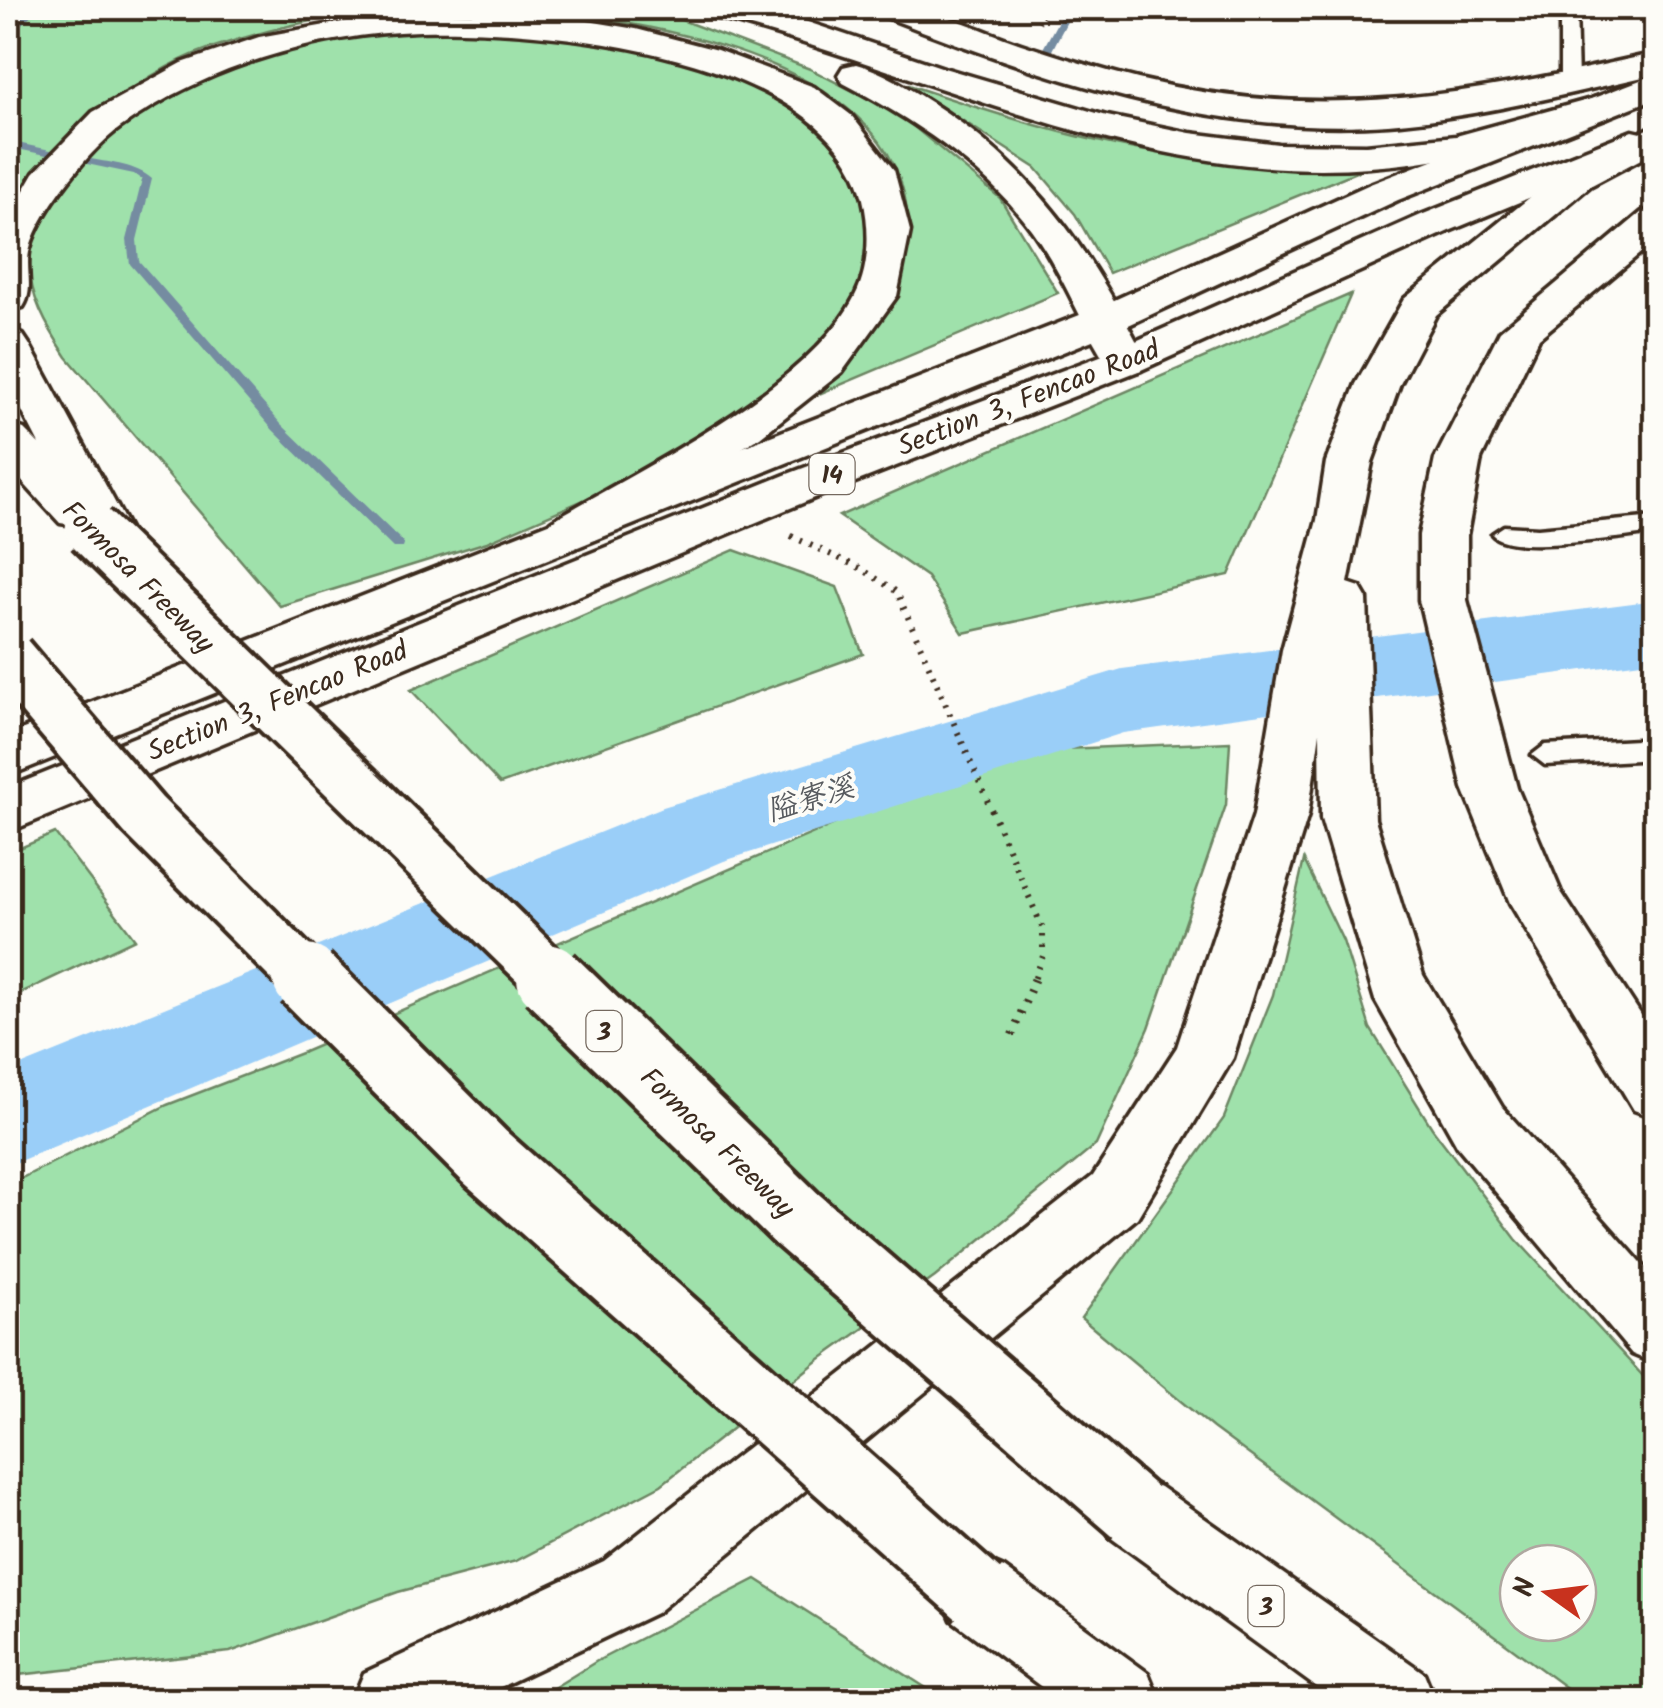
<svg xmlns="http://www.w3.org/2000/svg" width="1663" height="1708" viewBox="0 0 1663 1708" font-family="Kalam,'LXGW WenKai TC',sans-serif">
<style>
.green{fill:#9fe1ab;stroke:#6d8664;stroke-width:2.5;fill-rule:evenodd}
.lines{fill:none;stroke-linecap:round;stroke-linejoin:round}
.stream{fill:#748ca1;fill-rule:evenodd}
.river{fill:#9acef8;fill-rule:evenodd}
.lane-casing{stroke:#3b2a1e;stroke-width:7}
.street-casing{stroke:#3b2a1e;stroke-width:7}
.primary-casing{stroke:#3b2a1e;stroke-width:7}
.highway-casing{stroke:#3b2a1e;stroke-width:7}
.path-far2{stroke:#3b2a1e;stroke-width:5;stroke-dasharray:1 5;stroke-linecap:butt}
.path-far1{stroke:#3b2a1e;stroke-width:6;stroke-dasharray:2.5 8;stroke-linecap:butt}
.path{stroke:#3b2a1e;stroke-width:8;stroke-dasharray:2.5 9;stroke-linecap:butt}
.lane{fill:#fdfcf7;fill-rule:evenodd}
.street{fill:#fdfcf7;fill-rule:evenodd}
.primary{fill:#fdfcf7;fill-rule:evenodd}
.highway{fill:#fdfcf7;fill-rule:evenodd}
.highway-bridge-far1-casing{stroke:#3b2a1e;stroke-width:59;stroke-linecap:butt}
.highway-bridge-casing{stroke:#3b2a1e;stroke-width:74;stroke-linecap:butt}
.highway-bridge-far1{stroke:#fdfcf7;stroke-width:51}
.highway-bridge{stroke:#fdfcf7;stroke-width:66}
.labels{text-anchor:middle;stroke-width:8;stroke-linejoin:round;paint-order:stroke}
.shield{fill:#fdfcf7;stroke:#75695f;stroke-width:2.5}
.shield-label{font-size:25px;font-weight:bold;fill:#3b2a1e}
.street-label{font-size:28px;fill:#3b2a1e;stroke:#fdfcf7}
.water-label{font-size:30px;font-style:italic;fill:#585b5f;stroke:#fdfcf7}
</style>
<rect width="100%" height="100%" fill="#fdfcf7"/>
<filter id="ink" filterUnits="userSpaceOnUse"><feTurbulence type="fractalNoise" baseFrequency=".01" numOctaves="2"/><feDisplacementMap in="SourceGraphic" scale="20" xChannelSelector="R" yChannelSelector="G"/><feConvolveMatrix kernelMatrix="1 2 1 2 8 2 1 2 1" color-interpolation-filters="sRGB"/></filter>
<g filter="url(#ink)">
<path class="green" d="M8 8H650L810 69 901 116 1000 198 1058 293 800 402C816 378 906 254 907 237 922 39 562 3 423 8 352 10 276 26 208 49 137 73 42 151 8 217Z
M373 28 549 29 699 61 808 109 872 185 868 291 818 355 669 463 487 542 280 606 67 357C49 330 26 292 30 258 39 181 141 97 210 71 262 52 319 42 373 28Z
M906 84C989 112 1072 139 1158 153 1229 165 1301 164 1373 165L1109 273 1075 214 1036 168Z
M1351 294 1229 575 963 633 927 577 839 516Z
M734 550 837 587 863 654 500 784 411 690Z
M1230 742 1226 805 1149 1028 1096 1145 935 1277 819 1360 661 1485 516 1561 398 1592 230 1652 8 1676V1185L167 1105 304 1052 900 796 1063 749Z
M55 833 135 939 8 999V853Z
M1304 860 1343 941 1370 1028 1432 1128 1516 1239 1655 1389V1700H1583L1213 1428 1081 1318 1224 1118 1273 995ZM1518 1563H1578V1623H1518Z
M756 1579 945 1700H534L597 1661Z"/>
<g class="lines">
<path class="stream" d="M29 8H39L11 34 8 35V27Z
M1065 8H1074L1049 56 1041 58 1039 56Z
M8 141 55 151 56 153 51 156 8 147Z
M91 159C112 163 136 165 152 179L137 240 139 261 281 424 403 542 404 545 403 548H393L273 430 130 264 127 240 142 180 134 174 87 164V160Z"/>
<path class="river" d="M1656 600V660L1123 733 724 861 8 1166V1071L663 807 1122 669Z"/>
<g class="lane-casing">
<path id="lane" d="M1560 8H1576L1578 81 1569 86 1560 81Z
M1656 517V533C1626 536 1509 556 1492 534L1504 526 1538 528Z
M1656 739V759L1545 765 1532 755 1545 745Z"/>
</g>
<g class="street-casing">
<path id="street" d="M876 8C928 4 972 27 1021 44 1060 57 1099 69 1138 79 1323 124 1474 94 1656 53V74C1567 94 1478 117 1388 124 1212 137 1042 78 881 15Z
M1656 208V240L1539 338 1481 459 1467 535V600L1517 788 1561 892 1656 1038V1118L1634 1110 1510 903 1463 788 1419 600V535L1435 459 1500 331 1642 212Z"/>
</g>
<g class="primary-casing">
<path id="primary" d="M1656 74V98L1398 200 1120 329 8 776V735L1090 311 1370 184Z
M1632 131 1645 134 1651 142 1645 150 1449 231 1141 370 817 497 8 832V788L785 475 1111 352 1421 215Z"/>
</g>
<g class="highway-casing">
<path id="highway" d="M701 8H766L944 68 1107 116 1190 133 1278 144 1366 145 1456 136 1595 98 1608 101 1613 109 1608 117C1529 140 1453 161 1370 167 1138 185 925 70 706 15Z
M398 12 551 15 636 29 717 50 814 87 851 115 894 170 910 231 897 296 842 372 760 437 586 543 569 548 552 543 546 532 552 521C641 468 808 389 855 296 870 267 870 229 863 199 828 49 525 24 399 32 304 38 199 71 121 127 90 149 40 211 30 248 24 268 35 289 23 307L8 310V218L34 173 93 112 182 63 259 37Z
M856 64C883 71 908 88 932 103 1037 170 1091 253 1147 361L1141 370 1126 374 1111 370C1084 330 1067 283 1040 242 994 172 916 121 843 83L838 75 843 67Z
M1656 125V151L1590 186 1436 315 1400 384 1372 462 1348 583 1360 587 1367 599 1375 819 1423 975 1502 1107 1656 1280V1364L1632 1354 1458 1147 1375 1000 1321 819 1320 732 1308 815 1233 1058 1137 1218 656 1613 473 1700H353L364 1673 604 1561 1093 1176 1177 1047 1254 815 1282 650 1317 520 1326 462 1356 384 1404 299 1564 170Z
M8 331 23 335 29 344 150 567 143 579 126 584 109 579 81 526 60 523 8 466V424L24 429 39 444 8 384Z
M1135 1476 1160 1487 1424 1673 1435 1700H1334L1110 1537 1099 1512 1110 1487Z
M978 1557 1004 1568 1148 1673 1159 1700H1059L952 1620 941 1594 952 1568Z"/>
</g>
<path class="path-far2" d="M1039 22 1050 8"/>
<path class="path-far1" d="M791 536 862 569 897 592 1043 929V956L1034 980"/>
<path class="path" d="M1012 1035 1035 978"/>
<use href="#lane" class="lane"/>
<use href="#street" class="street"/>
<use href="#primary" class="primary"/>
<use href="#highway" class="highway"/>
<g class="highway-bridge-far1-casing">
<path id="highway-bridge-far1" d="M91 529 553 980
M8 657 143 815 308 980"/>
</g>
<g class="highway-bridge-casing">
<path id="highway-bridge" d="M306 978 485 1157 978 1594
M550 978 797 1219 1135 1512"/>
</g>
<use href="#highway-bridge-far1" class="highway-bridge-far1"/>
<use href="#highway-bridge" class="highway-bridge"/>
</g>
</g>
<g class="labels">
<g class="shield">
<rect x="809.5" y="454" width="45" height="40" rx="8"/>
<rect x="586.5" y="1011" width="35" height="40" rx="8"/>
<rect x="1248.5" y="1586" width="35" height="40" rx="8"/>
</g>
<g class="shield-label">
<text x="832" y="483">14</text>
<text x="604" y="1040">3</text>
<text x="1266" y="1615">3</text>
</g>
<g class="street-label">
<text transform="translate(1028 397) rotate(-21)" y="10">Section 3, Fencao Road</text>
<text transform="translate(139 576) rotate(45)" y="10">Formosa Freeway</text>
<text transform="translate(277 700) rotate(-22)" y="10">Section 3, Fencao Road</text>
<text transform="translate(718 1142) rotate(44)" y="10">Formosa Freeway</text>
</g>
<g class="water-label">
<text transform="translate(810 798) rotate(-17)" y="10">隘寮溪</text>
</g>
</g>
<rect width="1663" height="1708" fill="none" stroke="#fdfcf7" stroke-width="40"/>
<rect x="20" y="20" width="1623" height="1668" fill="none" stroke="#3b2a1e" stroke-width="4" filter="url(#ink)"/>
<g transform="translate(1548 1593) rotate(284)"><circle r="48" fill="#fdfcf7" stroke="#afa8a0" stroke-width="2.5"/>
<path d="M0-8L18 38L0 25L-18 38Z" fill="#c8321e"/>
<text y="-15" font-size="28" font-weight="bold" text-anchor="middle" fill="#3b2a1e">N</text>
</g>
</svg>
